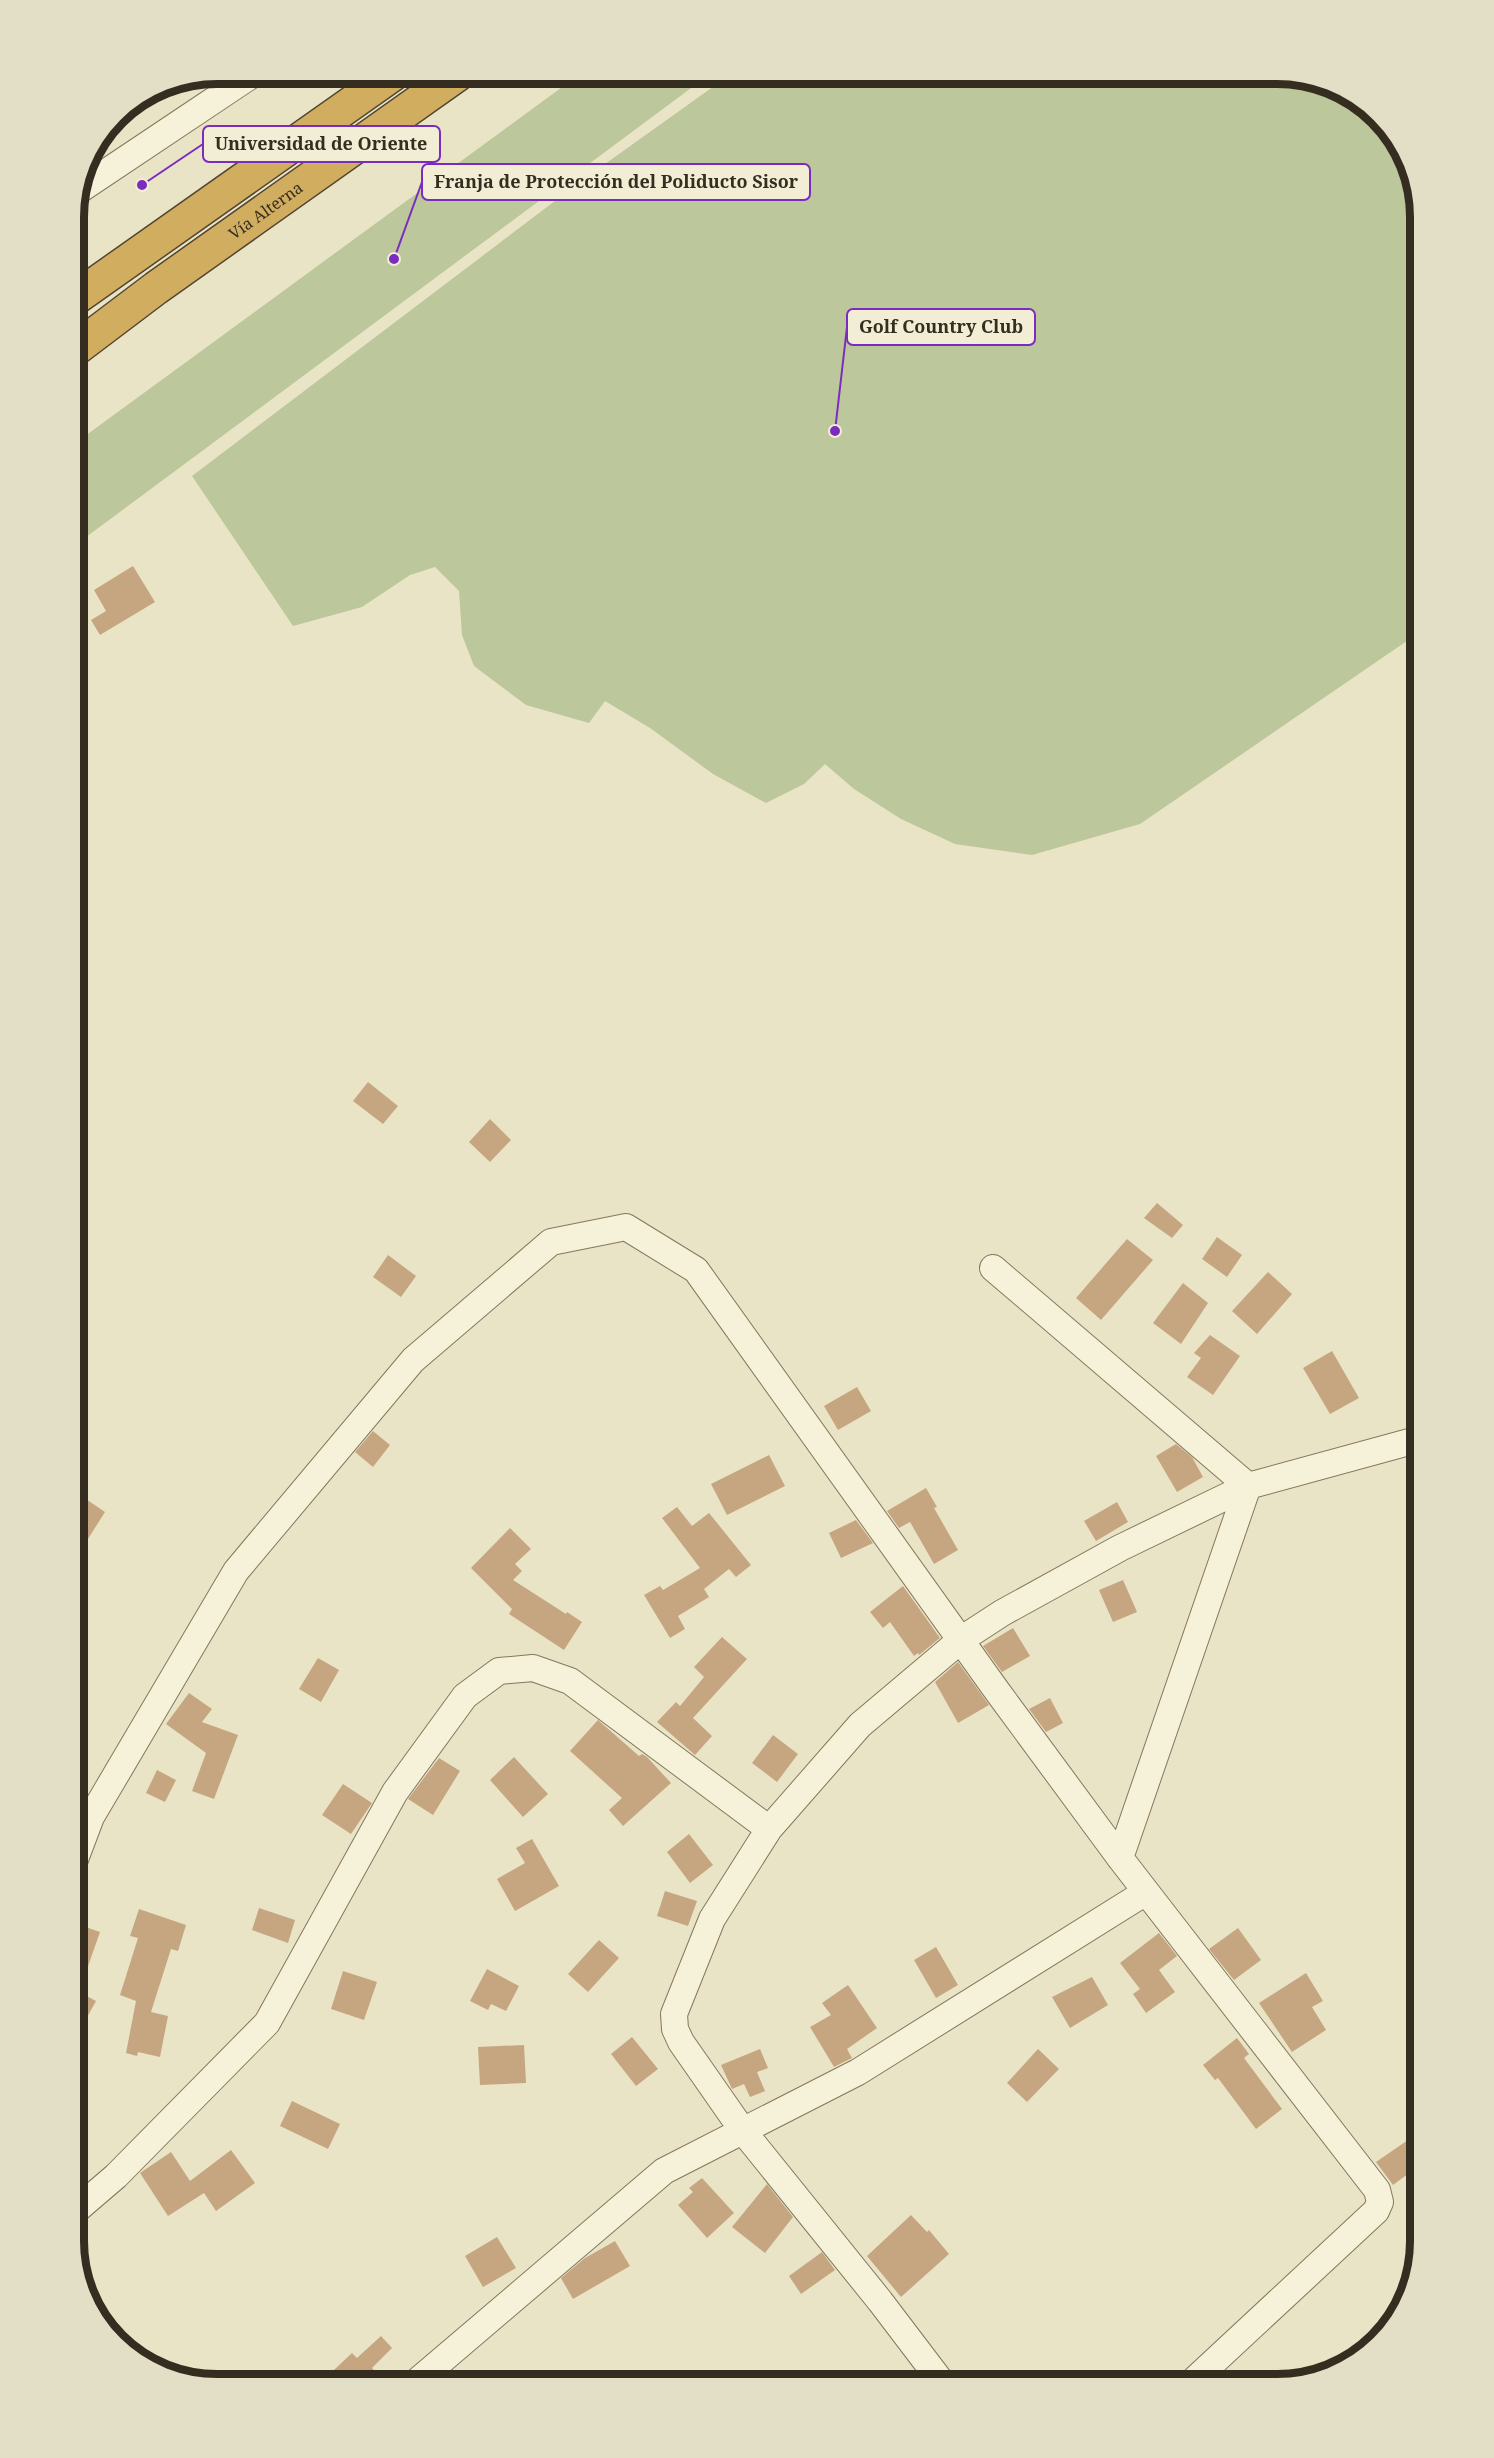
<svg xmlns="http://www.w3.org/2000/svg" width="1494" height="2458" viewBox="0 0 1494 2458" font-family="'Noto Serif',serif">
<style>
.green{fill:#bcc79b}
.forest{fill:url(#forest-firs)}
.building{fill:#c5a680}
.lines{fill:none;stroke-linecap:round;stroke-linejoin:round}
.lane-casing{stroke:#84775e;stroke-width:15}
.street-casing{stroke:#84775e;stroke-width:28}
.highway-casing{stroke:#524531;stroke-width:36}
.lane{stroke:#f6f1d9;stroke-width:12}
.street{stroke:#f6f1d9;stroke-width:26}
.highway{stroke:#d1ae5f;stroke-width:33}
.labels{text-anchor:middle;stroke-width:4.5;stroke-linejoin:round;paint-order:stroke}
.street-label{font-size:16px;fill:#352d20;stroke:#f2eed5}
.rim{fill:none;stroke:#352d20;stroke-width:8}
.leader{fill:none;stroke:#7b2cbf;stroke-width:2}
.callout-dot{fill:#7b2cbf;stroke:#f2eed5;stroke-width:2}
.callout{fill:#f2eed5;stroke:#7b2cbf;stroke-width:2}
.callout-label{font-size:18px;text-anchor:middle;font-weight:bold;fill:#352d20}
</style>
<defs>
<pattern id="forest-firs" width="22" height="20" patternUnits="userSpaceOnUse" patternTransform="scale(1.5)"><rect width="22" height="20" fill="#bcc79b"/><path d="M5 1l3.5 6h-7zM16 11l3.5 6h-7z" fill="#a2ab85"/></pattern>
</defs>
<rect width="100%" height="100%" fill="#eae4c6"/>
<path class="green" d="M580 74H710L74 546V444Z
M731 74H1287L1357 98 1406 154 1420 217V632L1140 824 1032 855 955 844 901 819 854 789 825 764 804 784 766 803 713 774 650 728 605 701 589 723 526 705 474 666 462 635 459 591 435 567 410 575 362 607 293 626 192 476 584 179Z"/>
<path class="forest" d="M1373 2341 1340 2370 1333 2372C1344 2356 1356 2348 1373 2341Z"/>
<path class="building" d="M133 566 155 602 100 635 91 620 106 611 94 590Z
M368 1082 398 1106 383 1124 353 1101Z
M490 1119 511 1140 490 1162 469 1142Z
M1157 1203 1183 1225 1172 1238 1144 1218Z
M1217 1237 1242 1255 1227 1277 1202 1259Z
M1127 1239 1153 1260 1101 1320 1076 1298Z
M388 1255 416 1276 401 1297 373 1277Z
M1268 1272 1292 1294 1257 1334 1232 1311Z
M1183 1283 1208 1303 1181 1344 1153 1323Z
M1210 1335 1240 1356 1213 1395 1187 1377 1201 1358 1194 1353Z
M1332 1351 1359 1398 1330 1414 1303 1368Z
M857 1387 871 1411 838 1430 824 1406Z
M373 1431 390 1445 373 1467 355 1452Z
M1176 1444 1192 1457 1203 1477 1177 1492 1156 1456Z
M769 1455 785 1486 727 1515 711 1484Z
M926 1488 937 1507 934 1508 958 1550 934 1564 910 1522 899 1528 887 1511Z
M74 1491 105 1512 74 1561Z
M1117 1502 1128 1522 1096 1541 1084 1521Z
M677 1507 692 1526 709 1513 751 1565 736 1577 729 1569 704 1589 709 1597 678 1616 685 1629 670 1638 644 1595 660 1586 663 1590 700 1568 662 1518Z
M856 1520 873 1543 841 1558 829 1533Z
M510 1528 531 1549 515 1564 522 1571 513 1580 566 1614 567 1612 582 1622 564 1650 509 1614 512 1609 471 1568Z
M1123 1580 1137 1612 1113 1622 1099 1590Z
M903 1586 940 1638 919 1655 918 1653 914 1656 890 1622 883 1628 870 1612Z
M1013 1628 1030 1656 1002 1672 983 1646Z
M722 1637 747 1659 693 1718 712 1736 695 1755 657 1722 676 1702 680 1706 704 1677 694 1667Z
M318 1658 339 1670 321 1702 299 1689Z
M958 1662 989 1705 958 1723 935 1682Z
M189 1693 212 1709 202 1722 238 1735 214 1799 192 1791 206 1753 166 1724Z
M1050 1698 1063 1723 1046 1732 1029 1709Z
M598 1720 639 1756 642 1754 647 1757 671 1783 623 1826 609 1810 622 1798 570 1751Z
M773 1735 798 1754 777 1782 752 1763Z
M514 1757 548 1794 523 1817 490 1780Z
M439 1758 460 1771 433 1815 408 1799Z
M157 1770 176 1780 165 1802 146 1793Z
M343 1784 372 1803 351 1834 322 1815Z
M689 1834 713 1865 690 1883 667 1852Z
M532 1839 559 1886 515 1911 497 1879 525 1863 516 1848Z
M665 1891 697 1901 688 1926 657 1916Z
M259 1908 295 1920 288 1943 252 1930Z
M139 1909 186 1925 178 1951 171 1949 151 2012 168 2016 160 2057 138 2052 137 2056 126 2053 136 2001 120 1995 138 1938 130 1936Z
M74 1923 100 1932 79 1992 96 2001 74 2041Z
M1238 1928 1261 1960 1234 1980 1209 1949Z
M1159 1933 1177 1956 1159 1970 1175 1992 1146 2013 1133 1994 1140 1989 1120 1963Z
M599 1940 619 1958 588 1992 568 1974Z
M936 1947 958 1985 936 1998 914 1960Z
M487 1969 519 1986 506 2011 491 2004 488 2010 470 2001Z
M343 1971 377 1982 364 2020 331 2009Z
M1306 1973 1323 2001 1312 2007 1326 2030 1292 2052 1259 2003Z
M1092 1977 1108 2005 1070 2028 1052 1997Z
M848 1985 877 2028 847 2049 852 2058 834 2067 810 2027 831 2015 822 2003Z
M632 2037 658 2069 636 2086 611 2054Z
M1237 2038 1249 2054 1244 2058 1282 2109 1256 2129 1218 2078 1215 2080 1203 2065Z
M524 2045 526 2083 480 2085 478 2047Z
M760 2049 768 2068 757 2072 765 2091 750 2097 744 2084 732 2089 721 2065Z
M1038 2049 1059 2069 1027 2102 1007 2083Z
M292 2101 340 2124 328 2149 280 2126Z
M1408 2140 1420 2157V2165L1393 2185 1376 2162Z
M231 2150 255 2183 216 2211 204 2193 168 2216 140 2173 171 2152 190 2181Z
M702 2178 734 2213 707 2238 678 2205 693 2192 689 2188Z
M767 2184 793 2217 765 2253 732 2227Z
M911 2215 927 2232 929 2230 949 2254 901 2297 867 2256Z
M497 2237 516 2268 483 2287 465 2256Z
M615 2241 630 2266 573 2299 561 2278 585 2258Z
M822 2252 835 2270 801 2294 789 2276Z
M381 2336 392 2348 372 2368 388 2384H319L352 2353 357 2358Z"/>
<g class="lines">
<g class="lane-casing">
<path id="lane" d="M74 1802 91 1817"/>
</g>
<g class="street-casing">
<path id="street" d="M78 191 253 74
M993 1268 1248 1486 1120 1858
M769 1829 712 1919 674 2014 675 2029 681 2042 743 2131 880 2301 943 2384
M74 1862 91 1817 236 1571 413 1360 551 1242 626 1227 696 1270 997 1691 1120 1858 1377 2190 1380 2202 1376 2211 1190 2384
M74 2212 116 2176 267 2023 395 1792 465 1696 499 1671 533 1668 570 1681 769 1829 860 1725 962 1639 1002 1613 1120 1548 1248 1486 1420 1439
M414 2384 664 2171 858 2072 1146 1892"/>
</g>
<g class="highway-casing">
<g id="highway">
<path d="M74 299 393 74"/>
<path id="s1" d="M74 350 156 288 458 74"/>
</g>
</g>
<use href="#lane" class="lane"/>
<use href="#street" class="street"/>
<use href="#highway" class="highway"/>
</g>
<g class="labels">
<g class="street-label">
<text dy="6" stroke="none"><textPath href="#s1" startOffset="237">Vía Alterna</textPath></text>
</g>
</g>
<path d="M0 0H1494V2458H0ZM217 84H1277A133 133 0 0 1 1410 217V2241A133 133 0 0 1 1277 2374H217A133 133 0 0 1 84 2241V217A133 133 0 0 1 217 84Z" fill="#e3dfc7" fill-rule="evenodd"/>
<path class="rim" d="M217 84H1277A133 133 0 0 1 1410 217V2241A133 133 0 0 1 1277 2374H217A133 133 0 0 1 84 2241V217A133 133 0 0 1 217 84Z"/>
<path class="leader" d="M142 185L203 144M394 259L422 182M835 431L847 327"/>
<g class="callout-dot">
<circle cx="142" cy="185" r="6"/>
<circle cx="394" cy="259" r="6"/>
<circle cx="835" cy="431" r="6"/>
</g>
<g class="callout">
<rect x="203" y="126" width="237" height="36" rx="6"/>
<rect x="422" y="164" width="388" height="36" rx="6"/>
<rect x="847" y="309" width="188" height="36" rx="6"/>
</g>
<g class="callout-label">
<text x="321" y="150">Universidad de Oriente</text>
<text x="616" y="188">Franja de Protección del Poliducto Sisor</text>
<text x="941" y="333">Golf Country Club</text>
</g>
</svg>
